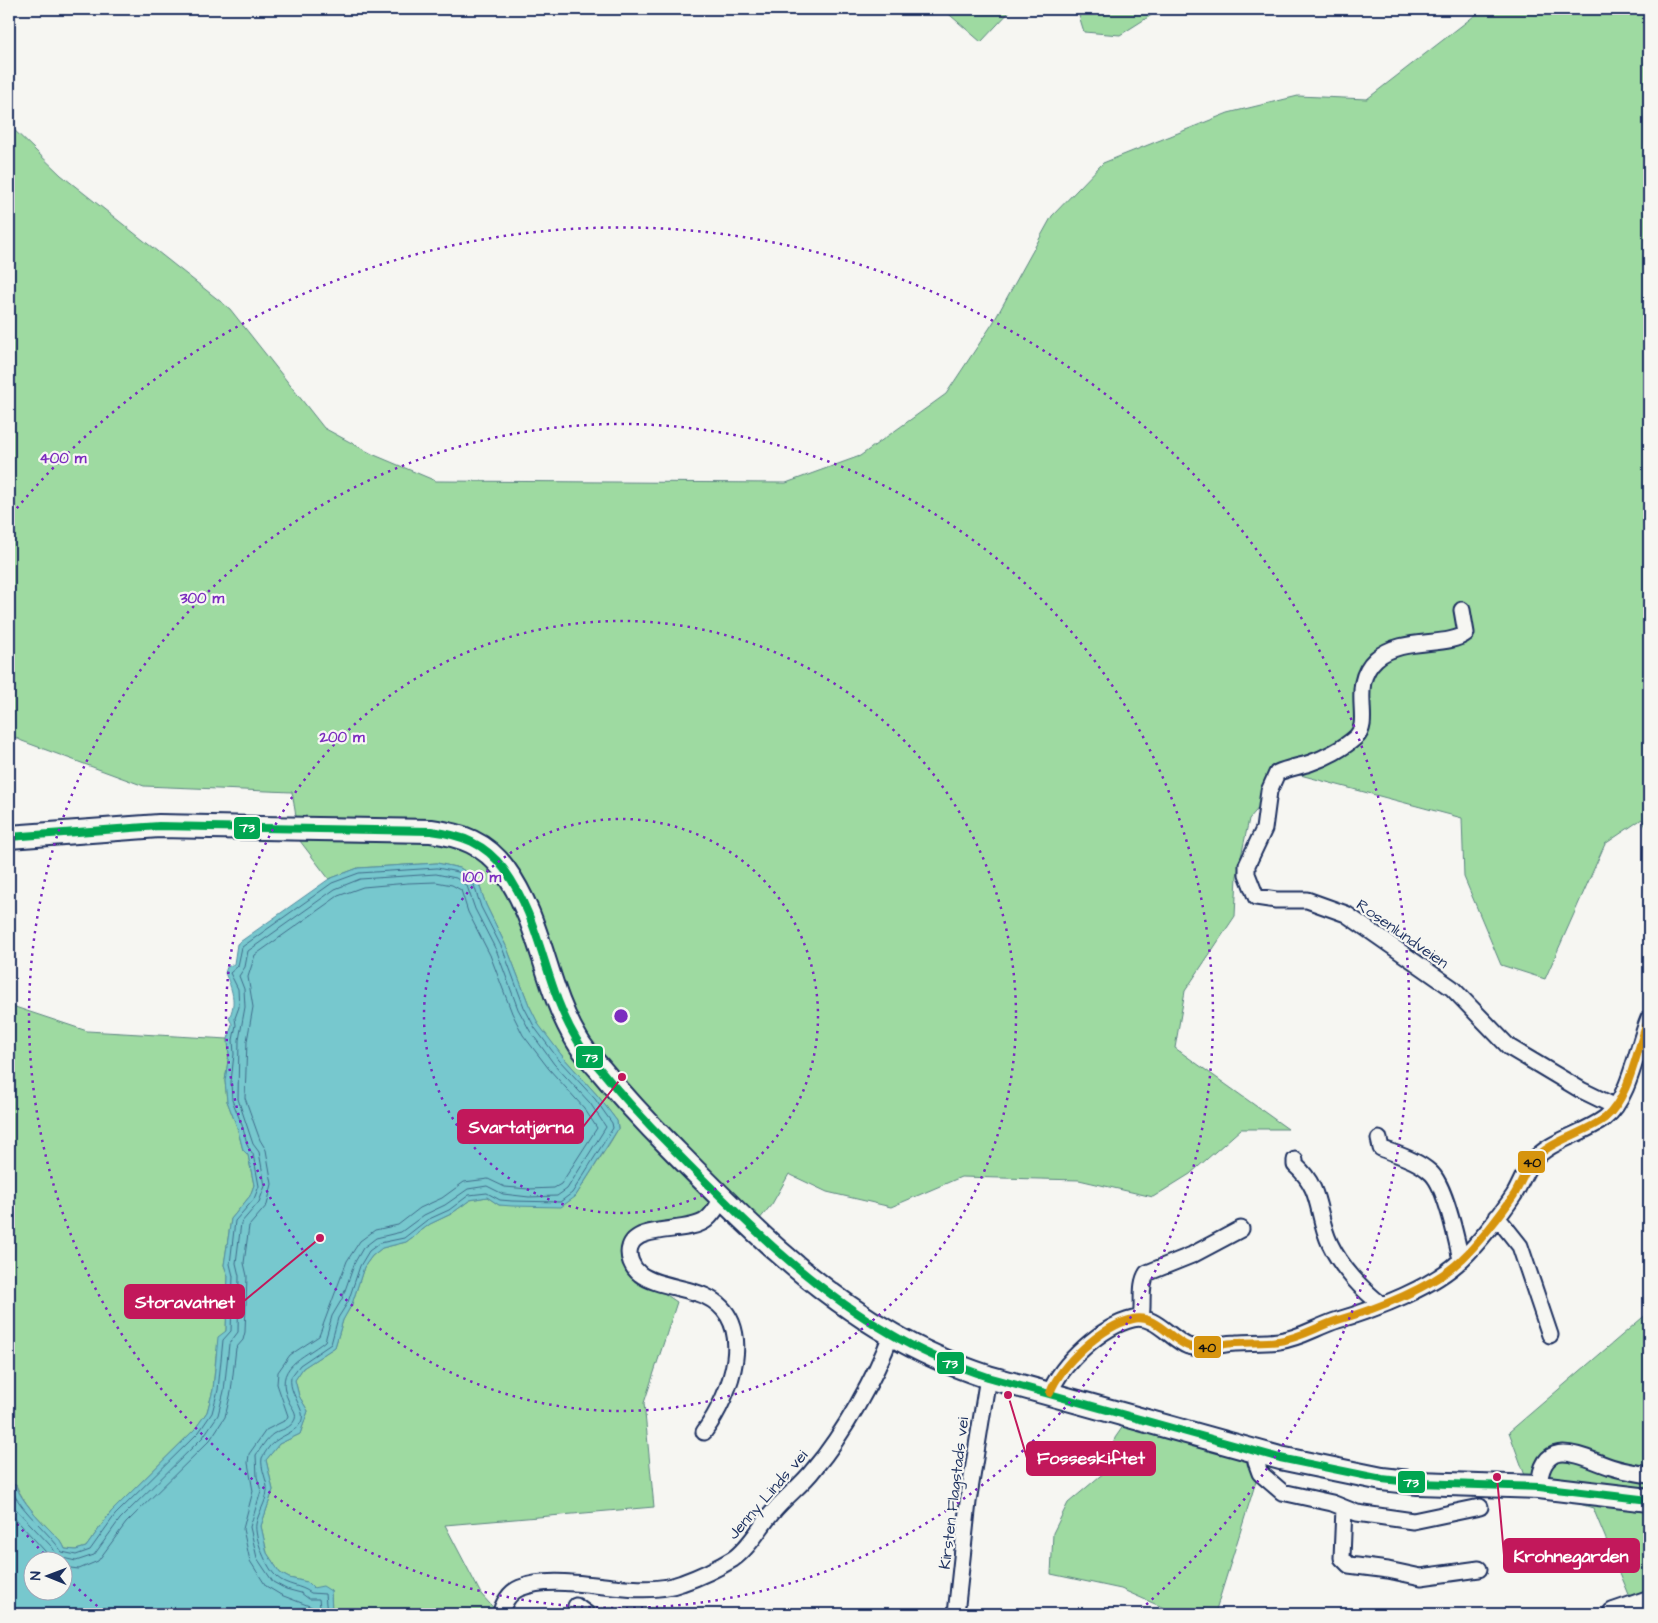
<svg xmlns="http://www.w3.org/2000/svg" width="1658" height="1623" viewBox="0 0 1658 1623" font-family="'Architects Daughter',sans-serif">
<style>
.green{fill:#9edaa1;stroke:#5c8480}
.water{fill:#77c8ce;stroke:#528ba1;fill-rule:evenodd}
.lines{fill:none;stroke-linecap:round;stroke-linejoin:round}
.shore{stroke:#406c8b;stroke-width:1}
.minor-casing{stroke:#1b2f5e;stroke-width:19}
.secondary-casing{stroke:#1b2f5e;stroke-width:26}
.minor{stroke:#f6f6f2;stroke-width:15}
.secondary{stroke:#f6f6f2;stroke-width:22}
.bus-1-casing{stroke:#f6f6f2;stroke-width:11}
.bus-2-casing{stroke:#f6f6f2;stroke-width:11}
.bus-1{stroke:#00a651;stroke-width:8}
.bus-2{stroke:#d6940e;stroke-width:8}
.ring{fill:none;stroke:#7b2cbf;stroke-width:2.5;stroke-dasharray:2.5 5}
.labels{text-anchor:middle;stroke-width:4.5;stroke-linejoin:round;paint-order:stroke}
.street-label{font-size:16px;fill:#1b2f5e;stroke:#f6f6f2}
.centre{fill:#7b2cbf;stroke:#f6f6f2;stroke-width:2.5}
.ring-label{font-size:15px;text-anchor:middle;font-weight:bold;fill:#7b2cbf;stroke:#f6f6f2;stroke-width:4.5;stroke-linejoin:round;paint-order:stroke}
.leader{fill:none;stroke:#c2185b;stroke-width:2}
.callout-dot{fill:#c2185b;stroke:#f6f6f2;stroke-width:2}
.callout{fill:#c2185b;stroke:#c2185b;stroke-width:2}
.callout-label{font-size:18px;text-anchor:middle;font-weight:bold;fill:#fff}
.line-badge{stroke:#f6f6f2;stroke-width:2}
.badge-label{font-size:14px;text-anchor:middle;font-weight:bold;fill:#fff}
.pale-badge-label{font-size:14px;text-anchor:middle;font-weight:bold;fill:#111}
</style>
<rect width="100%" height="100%" fill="#f6f6f2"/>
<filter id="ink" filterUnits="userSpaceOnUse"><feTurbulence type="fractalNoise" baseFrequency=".02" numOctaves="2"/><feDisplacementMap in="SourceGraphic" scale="10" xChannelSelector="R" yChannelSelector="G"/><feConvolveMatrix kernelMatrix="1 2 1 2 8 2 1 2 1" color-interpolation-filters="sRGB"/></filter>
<g filter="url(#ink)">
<path class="green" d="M943 9H1012L981 42Z
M1077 9H1161L1120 35 1084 32Z
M1483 9H1649V833L1642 819 1605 844 1545 979 1501 965 1464 877 1462 818 1289 772 1249 819 1237 876 1235 916 1185 991 1175 1048 1288 1129H1241L1190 1174 1153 1197 1079 1180 961 1177 891 1207 827 1192 789 1174 772 1204 759 1220 713 1212 626 1239 639 1276 677 1302 644 1403 654 1507 445 1525 481 1594 499 1614H332L331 1591 313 1588 307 1582 289 1578 280 1573 267 1553 261 1526 273 1490 266 1460 279 1444 300 1434 308 1411 299 1396 295 1380 303 1368 335 1347 343 1320 352 1304 364 1267 372 1256 382 1248 406 1242 430 1224 451 1214 470 1200 487 1197 499 1205 575 1197 611 1141 618 1129 617 1121 598 1096 563 1057 539 1026 529 1005 507 948 486 905 477 879 460 868 437 863 358 868 329 879 300 841 292 792 144 786 22 741 9 734V125L61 175 230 309 324 428 372 454 436 481 786 483 860 456 946 394 993 323 1052 216 1103 163 1228 113 1298 96 1367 99Z
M9 1005 87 1031 228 1039 229 1054 225 1081 227 1101 237 1127 243 1150 248 1155 254 1185 250 1196 231 1219 224 1265 228 1276 226 1331 216 1355 213 1390 207 1412 195 1429 111 1512 86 1547 76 1550 65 1549C61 1539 56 1537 50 1530 37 1517 23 1502 16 1485H9Z
M1649 1312V1614H1633L1630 1597 1593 1508 1530 1489 1509 1432Z
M1135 1409 1267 1446 1215 1613 1171 1611 1121 1589 1051 1574 1053 1533 1068 1503 1106 1471 1115 1438Z"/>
<path class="water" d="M437 863 460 868 477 878 486 905 507 948 529 1005 539 1025 563 1057 598 1096 617 1121 618 1129 575 1197 561 1207 512 1206 499 1205 487 1197 470 1200 451 1214 430 1224 406 1242 382 1248 372 1256 364 1267 352 1304 343 1320 335 1347 303 1368 295 1380 299 1396 308 1411 300 1434 279 1444 266 1460 273 1490 261 1526 267 1553 280 1573 289 1578 307 1582 313 1588 323 1586 331 1591 332 1614H9V1485H15C23 1502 37 1517 50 1530 56 1537 61 1539 65 1549L76 1550 86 1547 111 1512 195 1429 207 1412 213 1390 218 1337 226 1331 228 1276 224 1265 231 1219 250 1196 254 1185 248 1155 243 1150 237 1127 227 1101 225 1081 229 1054 228 1039 232 1024 229 1018C237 1002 232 989 225 973L227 967 234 964 237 944 329 879 358 868ZM32 1560H62V1590H32Z"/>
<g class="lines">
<path class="shore" d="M9 1490 12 1491C24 1514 48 1531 62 1552L76 1555 90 1550 115 1515 199 1432 212 1413 218 1390 223 1340 231 1331 233 1276 230 1264 235 1221 254 1199 259 1186 253 1154 248 1147 242 1125 232 1100 231 1082 234 1054 233 1040 236 1025 235 1018 239 1007 238 989 230 973 238 966 242 947 332 883 359 873 437 868 458 872 473 882 481 907 503 950 524 1007 535 1028 559 1060 595 1099 612 1123 613 1128 572 1193 560 1202 512 1201 500 1200 487 1193 469 1195 449 1210 427 1220 404 1238 380 1243 369 1251 360 1266 348 1302 338 1318 331 1344 300 1365 291 1377C289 1389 297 1399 301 1410 308 1427 287 1433 277 1440 270 1444 266 1451 262 1458 260 1469 268 1481 267 1491 266 1503 258 1513 256 1524 254 1537 267 1569 277 1577 287 1586 301 1585 311 1593L325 1594 327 1614
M9 1498 13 1506 52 1547 58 1557 76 1561 94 1555 120 1519 203 1437 218 1415 224 1391 229 1344 238 1332 239 1276 236 1263 241 1223 259 1202 265 1186 259 1152 253 1144 238 1099 239 1040 245 1007 244 989 239 976 245 967 248 951 335 889 360 879 436 874 456 878 467 886 475 909 497 952 518 1009 530 1031 554 1064 590 1103 606 1127 567 1189 557 1196 529 1197 503 1194 487 1186 468 1189 445 1205 424 1215 401 1232 376 1238 363 1248 355 1262 342 1299 332 1316 325 1341C303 1359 272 1366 289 1402 292 1408 297 1412 295 1419 291 1429 281 1429 273 1434 266 1439 261 1448 256 1455L257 1477 261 1491 250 1527 257 1558 273 1582 286 1589 301 1593 309 1599H319L321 1614
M9 1512 45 1551 50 1560
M62 1567 79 1569 98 1561 126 1523 210 1440 225 1417 231 1392 236 1348 243 1340 245 1332 247 1276 244 1263 249 1226 267 1205 272 1184 266 1150 260 1140 245 1098 247 1041 253 1007 248 977 255 955 338 896 363 887 408 883 436 882 452 885 461 890 468 912 490 955 512 1013 523 1035 549 1069 584 1108 597 1128 561 1184 554 1188 529 1189 505 1187 488 1179 464 1182 442 1198 420 1208 398 1225 375 1230 360 1241 347 1261 319 1336 290 1355 278 1372 277 1384 288 1416 286 1420 266 1430 249 1454 248 1463 253 1491 243 1529 250 1561 266 1586 281 1595 312 1607 313 1614"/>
<g class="minor-casing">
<path id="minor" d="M1462 610 1466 633C1448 648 1401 636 1376 659 1348 685 1373 722 1356 737 1344 748 1325 758 1310 763 1298 767 1288 768 1277 773L1269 791 1264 829 1247 865V874L1256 897 1276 900H1307L1346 914 1452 988 1509 1047 1581 1090 1614 1106
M1379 1139 1381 1148C1398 1155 1417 1160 1430 1172 1445 1184 1457 1241 1461 1260
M1295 1160V1165C1323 1189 1316 1215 1330 1244 1341 1267 1362 1290 1382 1305
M1497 1217 1520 1246 1550 1335
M1141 1318C1144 1303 1139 1285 1147 1273L1192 1255 1241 1229
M1050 1393C1061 1364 1102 1326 1133 1319 1155 1314 1170 1339 1188 1346 1203 1351 1221 1343 1236 1343 1250 1342 1265 1343 1279 1341 1301 1338 1318 1326 1338 1320 1376 1309 1434 1287 1462 1259 1478 1244 1502 1213 1514 1195 1520 1185 1524 1173 1531 1163 1549 1140 1582 1135 1605 1118 1630 1098 1637 1046 1649 1018
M704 1432C731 1395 759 1321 705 1296 686 1287 655 1286 640 1274 632 1268 627 1256 630 1247 636 1224 688 1234 706 1220 712 1215 718 1206 722 1199
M1257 1452 1256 1462 1260 1473 1282 1492 1332 1503 1357 1513 1413 1521 1480 1507
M1539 1487C1542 1434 1579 1456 1611 1467 1623 1471 1636 1473 1649 1475
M1344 1508 1342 1558 1349 1565 1388 1570 1421 1577 1479 1569
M576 1606 587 1614
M501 1614C502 1604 510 1592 520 1588 563 1570 635 1601 682 1583 699 1577 718 1568 733 1559 749 1548 760 1527 772 1513 785 1497 802 1485 814 1469 843 1435 876 1376 891 1335
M956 1614 968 1502 988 1377"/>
</g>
<g class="secondary-casing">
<path id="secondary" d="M9 837 159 826 431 831C461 835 485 843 504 869 542 921 544 986 577 1040 583 1051 592 1060 600 1069 622 1096 646 1122 671 1147 738 1215 807 1286 891 1334 921 1352 955 1366 988 1377L1280 1458 1382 1479 1418 1483 1539 1487 1649 1500
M1614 1614 1649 1602"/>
</g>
<use href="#minor" class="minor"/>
<use href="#secondary" class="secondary"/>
<g class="bus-1-casing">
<path id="bus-1" d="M9 837 159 826 431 831C461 835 485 843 504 869 542 921 544 986 577 1040 583 1051 592 1060 600 1069 622 1096 646 1122 671 1147 738 1215 807 1286 891 1334 921 1352 955 1366 988 1377L1280 1458 1382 1479 1418 1483 1539 1487 1649 1500"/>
</g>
<g class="bus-2-casing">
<path id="bus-2" d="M1050 1393C1061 1364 1102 1326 1133 1319 1155 1314 1170 1339 1188 1346 1203 1351 1221 1343 1236 1343 1250 1342 1265 1343 1279 1341 1301 1338 1318 1326 1338 1320 1376 1309 1434 1287 1462 1259 1478 1244 1502 1213 1514 1195 1520 1185 1524 1173 1531 1163 1549 1140 1582 1135 1605 1118 1630 1098 1637 1046 1649 1018"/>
</g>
<use href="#bus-1" class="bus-1"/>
<use href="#bus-2" class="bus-2"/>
</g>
</g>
<g class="ring">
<circle cx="621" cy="1016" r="197"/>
<circle cx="621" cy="1016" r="395"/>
<circle cx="621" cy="1016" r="592"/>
<path d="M103 1611A789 789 0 0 1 63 1574M49 1559A789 789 0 0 1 12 1518M12 514A789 789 0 1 1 1139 1611"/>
</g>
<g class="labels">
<g class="street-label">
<text transform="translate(1403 933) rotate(35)" y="6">Rosenlundveien</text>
<text transform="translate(953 1493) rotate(-83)" y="6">Kirsten Flagstads vei</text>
<text transform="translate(767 1494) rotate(-49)" y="6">Jenny Linds vei</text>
</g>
</g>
<circle cx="621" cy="1016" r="8" class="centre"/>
<g class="ring-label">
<text x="63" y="463">400 m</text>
<text x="202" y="603">300 m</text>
<text x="342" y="742">200 m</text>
<text x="482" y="882">100 m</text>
</g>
<path class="leader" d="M622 1077L583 1127M320 1238L244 1301M1008 1395L1027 1458M1497 1477L1504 1555"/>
<g class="callout-dot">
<circle cx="622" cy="1077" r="5"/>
<circle cx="320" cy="1238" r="5"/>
<circle cx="1008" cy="1395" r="5"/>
<circle cx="1497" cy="1477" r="5"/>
</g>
<g class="callout">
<rect x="458" y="1110" width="125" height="33" rx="5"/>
<rect x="125" y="1285" width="119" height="33" rx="5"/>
<rect x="1027" y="1442" width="128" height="33" rx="5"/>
<rect x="1504" y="1539" width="135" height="33" rx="5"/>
</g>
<g class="callout-label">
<text x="521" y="1133">Svartatjørna</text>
<text x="185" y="1308">Storavatnet</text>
<text x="1091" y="1464">Fosseskiftet</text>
<text x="1571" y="1562">Krohnegården</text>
</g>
<g class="line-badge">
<rect x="233" y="816" width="28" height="24" rx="5" fill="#00a651"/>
<rect x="575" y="1045" width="29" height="24" rx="5" fill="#00a651"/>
<rect x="1517" y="1150" width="29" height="24" rx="5" fill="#d6940e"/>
<rect x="1193" y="1335" width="29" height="24" rx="5" fill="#d6940e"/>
<rect x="936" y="1351" width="29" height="24" rx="5" fill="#00a651"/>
<rect x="1397" y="1470" width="29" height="24" rx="5" fill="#00a651"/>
</g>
<g class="badge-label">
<text x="247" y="832">73</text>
<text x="590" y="1062">73</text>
<text x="950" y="1368">73</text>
<text x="1411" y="1487">73</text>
</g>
<g class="pale-badge-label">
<text x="1532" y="1167">40</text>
<text x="1207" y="1352">40</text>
</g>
<rect width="1658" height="1623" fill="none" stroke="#f6f6f2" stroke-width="30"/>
<rect x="15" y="15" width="1628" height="1593" fill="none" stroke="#1b2f5e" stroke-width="2" filter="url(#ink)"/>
<g transform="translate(48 1576) rotate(271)"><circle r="24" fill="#f6f6f2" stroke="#9ea6b7"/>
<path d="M0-4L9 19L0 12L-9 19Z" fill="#1b2f5e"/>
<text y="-8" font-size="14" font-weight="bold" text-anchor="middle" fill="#1b2f5e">N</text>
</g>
</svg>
